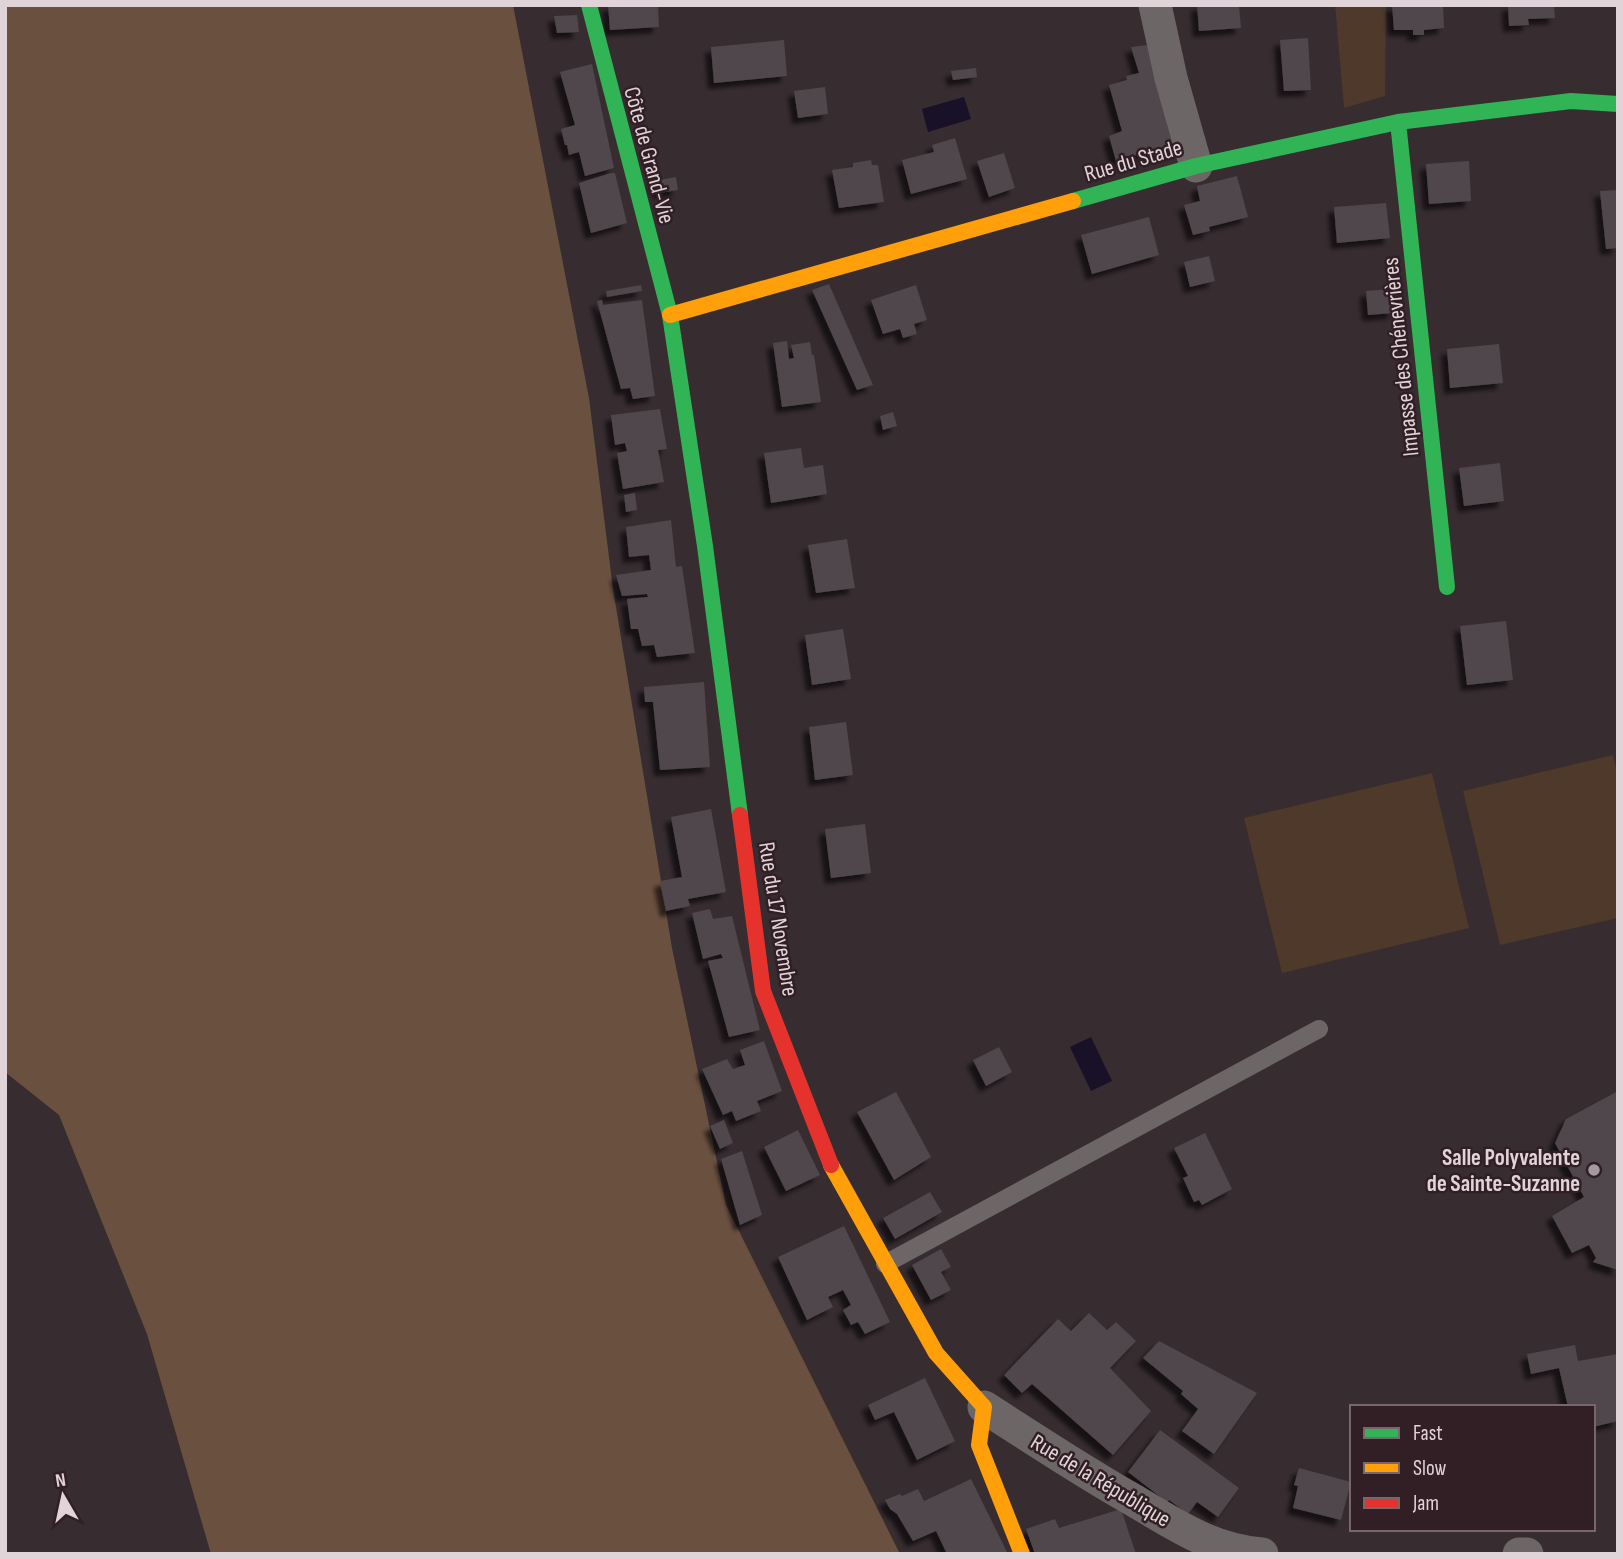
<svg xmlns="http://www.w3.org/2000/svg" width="1623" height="1559" viewBox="0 0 1623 1559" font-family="'Sofia Sans Condensed',sans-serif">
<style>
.green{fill:#4e392b}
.forest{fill:#6a503f}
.water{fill:#181127}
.building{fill:#4f464b;filter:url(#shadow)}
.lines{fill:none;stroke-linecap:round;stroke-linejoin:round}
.lane{stroke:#6c6666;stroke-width:18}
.street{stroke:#6c6666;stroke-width:33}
.fast{stroke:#30b455;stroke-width:16}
.slow{stroke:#ff9f0a;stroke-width:16}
.jam{stroke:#e5322d;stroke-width:16}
.poi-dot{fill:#a6999d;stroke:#311f25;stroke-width:2.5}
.labels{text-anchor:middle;stroke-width:5;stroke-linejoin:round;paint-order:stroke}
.street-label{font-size:23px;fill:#e1d4d8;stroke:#311f25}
.poi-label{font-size:23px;font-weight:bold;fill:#e1d4d8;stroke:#311f25;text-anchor:end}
</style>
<defs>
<filter id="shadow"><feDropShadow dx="-6" dy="6" stdDeviation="2" flood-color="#0009"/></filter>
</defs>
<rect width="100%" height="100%" fill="#372c30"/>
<path class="green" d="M1335 5H1386L1385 96 1344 108Z
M1613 755 1618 777V918L1500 945 1463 791Z
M1432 773 1469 928 1282 973 1244 818Z"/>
<path class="forest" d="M5 5H513L589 398 613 589 672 948 726 1205 900 1554H211L147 1334 59 1115 5 1072Z"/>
<path class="water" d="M964 97 971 119 928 132 922 109Z
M1091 1037 1112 1081 1091 1091 1070 1047Z"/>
<path class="building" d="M608 5H658L659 27 610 30Z
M1197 5H1239L1241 28 1199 31Z
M1392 5H1443L1444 28 1424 30V35H1413V30H1394Z
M1508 5H1554L1555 18 1528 19 1529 25 1509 26Z
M577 15 579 32 557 33 554 16Z
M1308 38 1311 90 1284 91 1280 40Z
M784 40 787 76 714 83 711 47Z
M1147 45 1175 144 1116 161 1109 136 1122 131 1109 85 1127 80 1126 76 1139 73 1131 47Z
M592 64 614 168 585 176 579 152 569 155 567 145H565L561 129 575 125 560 72Z
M976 68 977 77 953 80 951 71Z
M825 87 828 114 798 118 794 91Z
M955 138 967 179 911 194 902 160 934 152 932 145Z
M1004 153 1015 188 989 197 977 161Z
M871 160 872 165H878L884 202 839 208 832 170 853 167V163Z
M1469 161 1471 201 1429 204 1426 164Z
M611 173H615L627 223 591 233 579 183Z
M1237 176 1248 217 1209 227 1210 231 1193 235 1184 205 1200 201 1197 186Z
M676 177 678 190 659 193 655 181Z
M1618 190V248L1606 249 1600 191Z
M1386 203 1390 238 1337 243 1334 207Z
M1149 217 1159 255 1092 274 1081 235Z
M1209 256 1215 281 1190 287 1184 262Z
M829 284 873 385 857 390 812 290Z
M641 285 642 291 607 297 606 291Z
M916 285 927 320 914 324 917 334 903 338 900 329 883 334 871 300Z
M1391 289 1394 313 1368 315 1366 291Z
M602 300 603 305 642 300 655 396 633 399 630 388 621 389 597 301Z
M787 341 789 359 794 358 791 345 810 342 812 355H814L821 402 782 407 773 343Z
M1499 344 1503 383 1450 388 1447 349Z
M660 409 667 449 658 450 664 482 623 489 617 453 627 451 625 443 615 445 611 415Z
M893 412 897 426 883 430 880 416Z
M801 448 804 468 823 465 827 494 771 503 764 453Z
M1500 463 1504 501 1464 506 1459 468Z
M635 493 637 510 626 512 624 495Z
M671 520 676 567 682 566 695 653 657 657 654 645 642 646 638 629H631L627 599 648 597 647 594 622 596 616 575 651 570 649 555 629 557 626 527Z
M847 539 855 588 816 593 808 545Z
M1506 621 1513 680 1467 685 1460 626Z
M843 629 851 679 812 685 805 635Z
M704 682 710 767 660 770 653 702H645L644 687Z
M846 722 853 775 815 780 809 727Z
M711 809 726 892 688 899 690 906 666 911 660 881 682 877 671 817Z
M865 824 871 873 831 878 825 829Z
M710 909 713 919 732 916 760 1030 729 1037 708 961 723 958 721 954 703 959 692 913Z
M764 1041 782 1091 757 1101 761 1111 736 1121 732 1111 723 1115 702 1069 727 1059 733 1069 745 1065 740 1050Z
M999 1047 1012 1072 986 1086 973 1060Z
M1618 1091V1270L1593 1262 1596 1258 1589 1245 1572 1253 1552 1216 1584 1197 1555 1143 1566 1119Z
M896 1092 931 1157 894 1180 857 1112Z
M724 1120 733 1143 720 1149 710 1126Z
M798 1130 820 1175 786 1191 764 1147Z
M1205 1133 1232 1189 1202 1205 1199 1200 1194 1202 1183 1178 1188 1176 1174 1148Z
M742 1151 762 1215 740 1225 721 1159Z
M930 1192 942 1212 895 1239 883 1218Z
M844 1226 890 1322 865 1334 858 1322 851 1325 843 1310 851 1305 843 1290 828 1297 833 1307 807 1320 778 1257Z
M941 1249 951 1267 941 1272 951 1290 931 1300 912 1265Z
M1089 1313 1107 1330 1116 1322 1136 1341 1110 1368 1151 1411 1113 1455 1032 1384 1022 1393 1004 1375 1058 1319 1071 1331Z
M1159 1341 1257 1393 1214 1454 1182 1431 1198 1409 1181 1394 1183 1391 1143 1358Z
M1575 1345 1578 1361 1618 1354V1421L1593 1427V1407H1568L1559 1368 1531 1374 1527 1354Z
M925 1378 955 1441 917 1460 894 1412 875 1420 868 1405Z
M1160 1430 1239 1488 1218 1517 1197 1502 1188 1514 1169 1500 1167 1502 1128 1472Z
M1299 1468 1351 1482 1341 1520 1293 1508 1298 1486 1294 1485Z
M971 1479 1008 1554H947L936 1531 913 1541 897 1514 890 1509 885 1500 900 1494 902 1496 918 1489 924 1501Z
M1121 1509 1136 1554H1035L1026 1529 1055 1519 1059 1528Z"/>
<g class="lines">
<path class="lane" d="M885 1264 1319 1029"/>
<path class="street" d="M1155 5 1171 78 1196 166
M984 1407C1034 1439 1083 1472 1135 1501 1177 1526 1212 1550 1262 1554
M1519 1554H1527"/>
<path class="fast" d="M589 5 670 315 705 546 740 815
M1398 122 1447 587
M1073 201 1196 166 1398 122 1571 101 1618 104"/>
<path class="slow" d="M670 315 1073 201
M831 1165 936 1353 984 1407 979 1445 1022 1554"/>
<path class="jam" d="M740 815 763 991 831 1165"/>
</g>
<circle class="poi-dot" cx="1594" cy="1170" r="7"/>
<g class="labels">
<g class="street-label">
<text transform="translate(650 155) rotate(75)" y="8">Côte de Grand-Vie</text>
<text transform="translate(1133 160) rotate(-16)" y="8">Rue du Stade</text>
<text transform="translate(1400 357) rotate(-96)" y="8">Impasse des Chénevrières</text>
<text transform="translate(779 919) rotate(81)" y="8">Rue du 17 Novembre</text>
<text transform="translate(1101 1480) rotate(31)" y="8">Rue de la République</text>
</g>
<g class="poi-label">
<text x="1580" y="1165">Salle Polyvalente<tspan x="1580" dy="26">de Sainte-Suzanne</tspan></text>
</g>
</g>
<rect width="1623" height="1559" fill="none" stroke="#e1d4d8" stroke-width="14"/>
<rect x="1350" y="1405" width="245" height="126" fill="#311f25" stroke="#77676d" stroke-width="2"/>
<rect x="1364" y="1428" width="35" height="10" fill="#30b455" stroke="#77676d" stroke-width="2"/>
<text x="1413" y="1440" font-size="21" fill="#e1d4d8">Fast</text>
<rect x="1364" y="1463" width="35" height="10" fill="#ff9f0a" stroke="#77676d" stroke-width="2"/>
<text x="1413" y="1475" font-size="21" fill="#e1d4d8">Slow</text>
<rect x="1364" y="1498" width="35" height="10" fill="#e5322d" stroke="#77676d" stroke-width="2"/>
<text x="1413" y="1510" font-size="21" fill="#e1d4d8">Jam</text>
<g transform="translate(63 1496) rotate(351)" stroke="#311f25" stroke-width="5" paint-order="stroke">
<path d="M0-5L12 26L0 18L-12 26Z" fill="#e1d4d8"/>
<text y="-10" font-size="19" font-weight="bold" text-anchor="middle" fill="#e1d4d8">N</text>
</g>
</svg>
